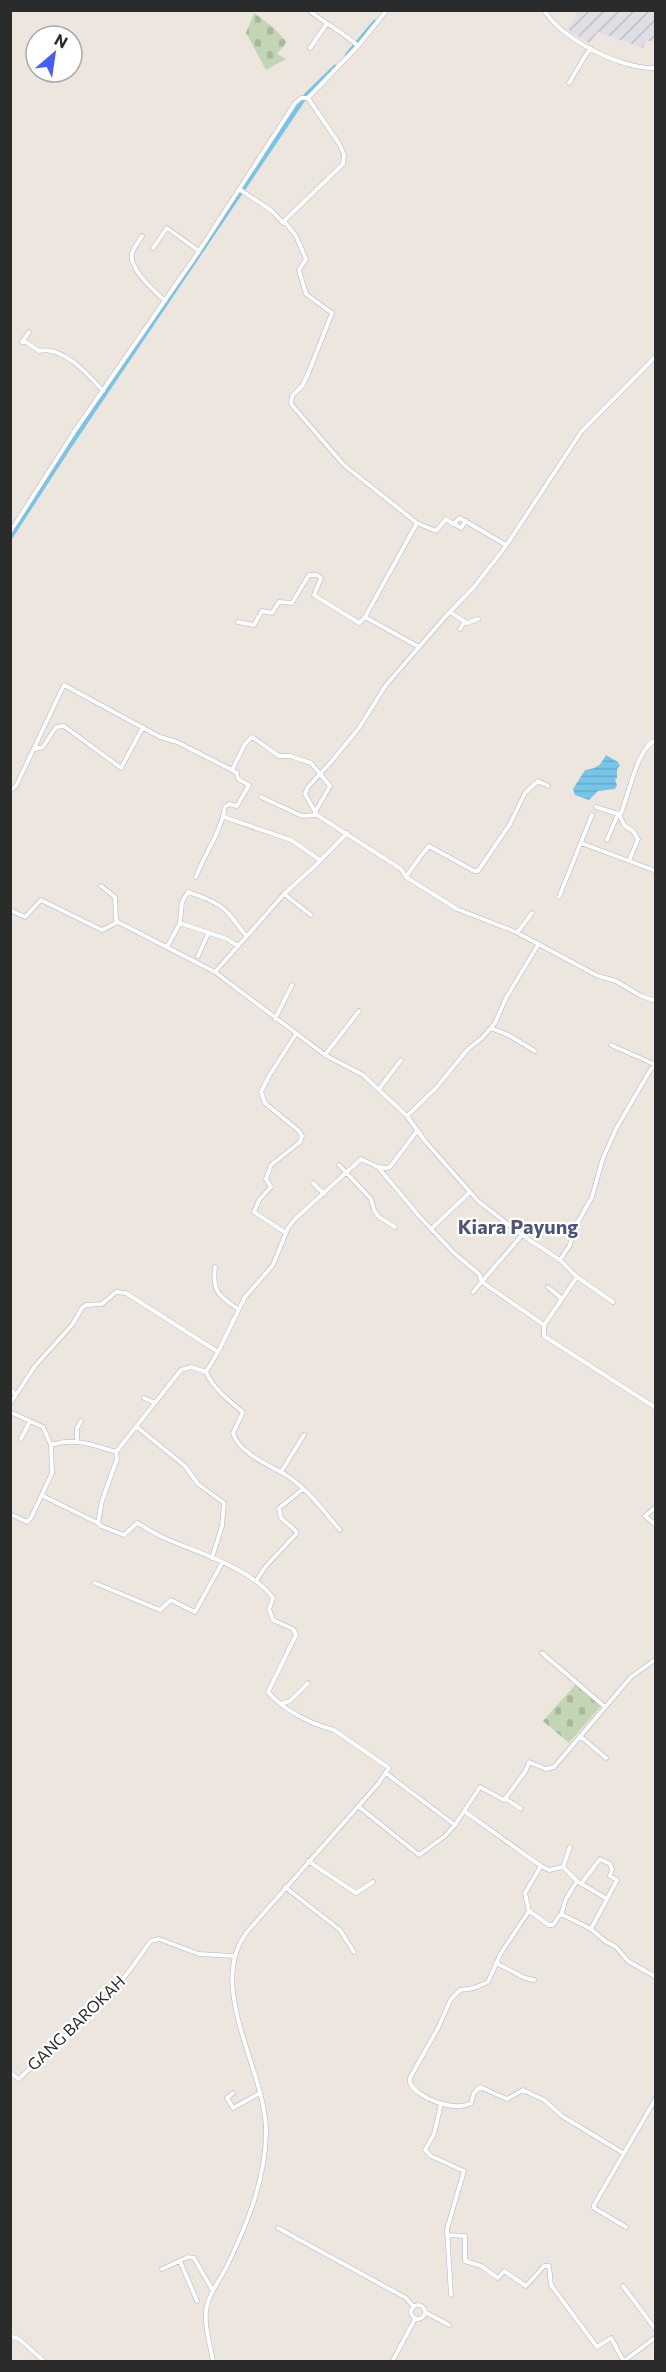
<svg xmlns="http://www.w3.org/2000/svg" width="666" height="2372" viewBox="0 0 666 2372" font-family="Commissioner,sans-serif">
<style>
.industrial{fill:url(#industrial-furrows)}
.cemetery{fill:url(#cemetery-stones)}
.water{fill:url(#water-rules)}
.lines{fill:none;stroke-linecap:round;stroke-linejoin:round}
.canal{stroke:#76c5e8;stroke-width:4.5}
.street-casing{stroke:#b1b3be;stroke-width:5}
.street{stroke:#fff;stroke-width:4}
.labels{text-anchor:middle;stroke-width:4.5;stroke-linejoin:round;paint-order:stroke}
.street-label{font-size:16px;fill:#2b2b2b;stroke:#fff}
.quarter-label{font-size:20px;font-weight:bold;fill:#4d5379;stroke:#fff}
</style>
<defs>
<pattern id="industrial-furrows" width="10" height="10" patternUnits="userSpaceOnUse" patternTransform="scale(1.5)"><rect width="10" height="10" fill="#e0dee5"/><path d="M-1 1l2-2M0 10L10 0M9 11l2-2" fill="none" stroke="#c0bfc5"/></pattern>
<pattern id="cemetery-stones" width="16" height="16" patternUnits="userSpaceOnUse" patternTransform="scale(1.5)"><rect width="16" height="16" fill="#c4d5b6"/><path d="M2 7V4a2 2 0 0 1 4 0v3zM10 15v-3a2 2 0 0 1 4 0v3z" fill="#a9b79d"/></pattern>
<pattern id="water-rules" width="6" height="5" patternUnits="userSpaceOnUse" patternTransform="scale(1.5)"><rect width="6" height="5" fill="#76c5e8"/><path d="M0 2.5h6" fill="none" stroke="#66a9c7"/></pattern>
</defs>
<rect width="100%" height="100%" fill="#ece6de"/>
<path class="industrial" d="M571 11H655V41H646L643 48 598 32 589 43 567 29 577 14Z"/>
<path class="cemetery" d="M254 13 273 27 287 42 277 54 286 59 266 70 246 33Z
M576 1684 602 1705 569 1743 543 1721Z"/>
<path class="water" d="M606 755 618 762 620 766 617 769V778L615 780 617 785 615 789 598 791 589 800 575 795 573 789 585 770C598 768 600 766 606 755Z"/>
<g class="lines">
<path class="canal" d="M347 55 375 22
M10 538 69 447 307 94 335 67"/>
<g class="street-casing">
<path id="street" d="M309 10C325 24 343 32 358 46
M544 10C561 39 622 70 656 68
M310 48 326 25
M569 83 590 48
M308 98 340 145 344 155 343 164 284 221 296 236 306 259 299 270 306 294 332 313 308 374 302 386 292 396 291 404 344 465 417 523 436 531 446 519 453 524 460 518 506 545
M239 189 272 211 283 223
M142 236C139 241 134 247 132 253 128 268 155 292 165 301
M153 248 167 228 199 251
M29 332 22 342H26L39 351C62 345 89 375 103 391
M656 356 581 432 506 546 474 587 446 616 386 685 359 728 331 762 308 787 305 794 317 815 401 869 406 877 457 909 516 932 598 976 616 981 641 996 656 1001
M417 523 365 617 419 647
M454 524 461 528 466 521
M10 532 76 429 199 251 295 103 301 98H308L358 46 387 10
M450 612 467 623 478 619
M238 622 254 625 262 611 272 613 279 602 292 603 309 575H317L321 578 314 595 359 623 365 617
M460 629 465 621
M36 744V749L43 747 56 727 64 726 121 768 143 727
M232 770 245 744 252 737 279 756H290L311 763 330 786 315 812
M10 791 16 786 64 685 160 737 177 742 232 770 237 773 238 779 249 785 237 806 229 804 225 807C221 832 205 853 196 877
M261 797 302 816 316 815
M596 807 618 814 621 813C629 795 637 747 656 740
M619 814 624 825 633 831 638 839 629 861
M224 817 291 840 320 860
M607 840 618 814
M581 843 656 871
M406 877 420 857 429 846 474 871H478L510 824 525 793 538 781 548 786
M101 886 115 897 116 921
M284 894 311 915
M559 897 592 815
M10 910 25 917 41 900 102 930 118 922 215 972 325 1055 363 1075 407 1116 425 1141 478 1201 522 1235 560 1260 577 1277 544 1325V1336L656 1408
M180 923 227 939 238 946
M517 933 532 913
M167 947 180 923 182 902 188 892C202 897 218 902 228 913 235 920 239 929 247 936
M198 956 208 934
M215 972 284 894 316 865 347 833
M275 1019 292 985
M491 1028 510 1036 535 1051
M611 1045 656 1065
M325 1055 359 1011
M379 1089 401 1060
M407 1116 436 1088 468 1049 482 1038 495 1023 506 998 538 945
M339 1165 371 1199 374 1210 379 1217 395 1227
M379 1167 386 1168 390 1167 417 1131
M313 1183 324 1194
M431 1229 469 1193
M286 1233 254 1212 259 1200 271 1187 266 1179 271 1165 300 1142 302 1136 299 1131 265 1103 261 1092 269 1076 296 1034
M560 1260 570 1245 574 1229 592 1197 603 1158 617 1127 651 1069 656 1066
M215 1267C212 1292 219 1296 238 1309
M577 1277 613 1302
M548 1287 562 1299
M473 1292 522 1235
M206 1372 218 1352 245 1297 273 1265 288 1228 295 1219 361 1159 378 1167 419 1216 454 1253 479 1274 482 1282 544 1325
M10 1389 16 1395 10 1403
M16 1395 35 1366 72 1325 82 1308 86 1305 102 1304 116 1292 126 1293 218 1352
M144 1398 155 1403
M10 1412 43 1427 51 1445C74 1437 94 1445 116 1452L181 1370 191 1367 206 1372C213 1388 229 1401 243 1412L233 1433C238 1451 264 1463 279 1471 304 1484 322 1509 340 1530
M137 1427 185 1466 198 1484 224 1503 222 1526 212 1558
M21 1439 30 1421
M77 1441V1428L81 1421
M116 1452 117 1459 102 1501 98 1523 101 1526 124 1535 137 1523C146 1528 154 1533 162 1537 195 1552 252 1568 273 1598L269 1609 273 1620 293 1629 296 1635 268 1692C283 1710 311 1724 334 1730L389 1768 378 1784 247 1932C205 1986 266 2071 266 2131 266 2179 247 2224 227 2266 220 2280 207 2296 206 2312 204 2328 211 2346 213 2362
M281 1472 304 1435
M43 1496 98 1523
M656 1507 645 1516 656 1525
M10 1514 27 1522 31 1518 52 1473 51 1445
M256 1581 266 1566 296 1534V1531L281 1518 279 1508 303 1489
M95 1583 160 1610 171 1600 195 1612 222 1563
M542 1653 605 1707
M281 1704 290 1701 308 1683
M580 1736 606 1758
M387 1774 455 1825 480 1787 504 1800 525 1772 529 1762 546 1769 554 1767 631 1677 656 1659
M506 1799 521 1809
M358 1806 419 1855 445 1836 455 1825
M464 1811 541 1866 525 1893 529 1911 549 1925H553L559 1916 563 1915 591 1929 605 1941 616 1947 628 1961 656 1977
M308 1861 356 1893 373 1882
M541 1866 549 1870 563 1867 577 1881 607 1899 591 1929
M563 1867 570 1847
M581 1884 600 1859 610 1864 612 1869 610 1876 617 1880 607 1899
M285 1887 340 1930 354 1952
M529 1911 501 1953 488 1982 474 1988 460 1990 451 1999 438 2028 410 2078V2083C418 2099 455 2112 471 2103L474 2093 480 2087 507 2099 523 2090 544 2100 562 2116 623 2153
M561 1915 566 1899 577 1881
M496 1963 525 1978 534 1980
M10 2073 19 2079C54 2044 94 2014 126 1975 135 1964 142 1952 151 1941L159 1939 199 1954 234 1956
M233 2093 227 2098 233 2108 260 2093
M441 2104 434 2134 425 2150 431 2156 464 2171 447 2229 451 2295
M626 2227 594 2208V2205L656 2098
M278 2228 406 2298 414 2307
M447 2235 465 2236V2261L481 2266 498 2278 504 2271 526 2286 544 2266H549L551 2285 597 2347 611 2338 624 2362
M180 2261 197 2301
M162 2269 188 2257 194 2258 213 2291
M623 2286 656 2330
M411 2312a7 7 0 1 1 14 0a7 7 0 1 1-14 0Z
M425 2312 449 2325
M10 2336 19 2339 45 2362
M624 2361 656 2337
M392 2362 415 2319"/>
</g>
<use href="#street" class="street"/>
</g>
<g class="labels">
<g class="street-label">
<text transform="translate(76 2023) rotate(-44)" y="6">GANG BAROKAH</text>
</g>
<g class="quarter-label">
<text x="518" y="1234">Kiara Payung</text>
</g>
</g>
<rect width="666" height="2372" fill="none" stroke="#2b2b2b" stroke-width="24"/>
<g transform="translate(54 54) rotate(29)"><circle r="28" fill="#ffffff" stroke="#aaaaaa" stroke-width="1.5"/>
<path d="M0-4.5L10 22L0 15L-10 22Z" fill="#465ff0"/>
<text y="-9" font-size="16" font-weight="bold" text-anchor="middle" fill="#2b2b2b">N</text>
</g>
</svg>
